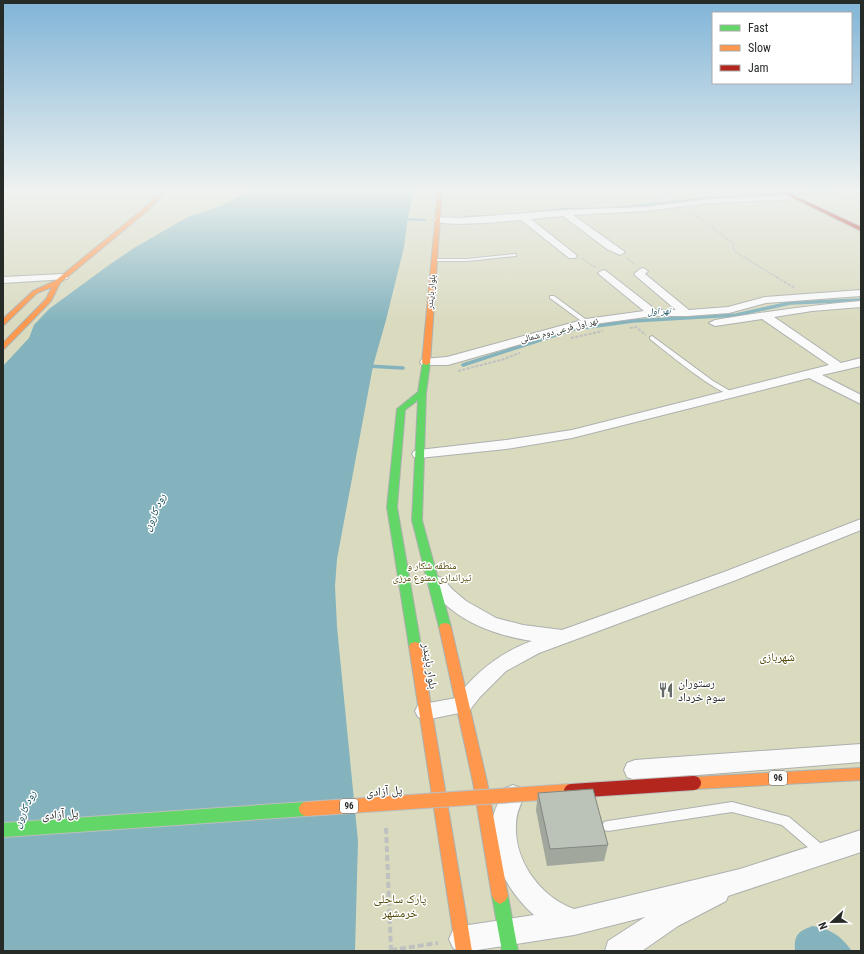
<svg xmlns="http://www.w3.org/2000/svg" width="864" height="954" viewBox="0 0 864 954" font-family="'Roboto Condensed','Noto Naskh Arabic',sans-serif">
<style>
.green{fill:#dadabf}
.water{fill:#84b3bd}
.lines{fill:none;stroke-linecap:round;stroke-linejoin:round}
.stream-far1{stroke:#84b3bd;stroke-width:2.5}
.stream{stroke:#84b3bd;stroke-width:3.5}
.lane-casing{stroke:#acb1ae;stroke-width:2}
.street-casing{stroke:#acb1ae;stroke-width:2}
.fast-casing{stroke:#acb1ae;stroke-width:2}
.slow-casing{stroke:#acb1ae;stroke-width:2}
.jam-casing{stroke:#acb1ae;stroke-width:2}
.path-far2{stroke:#bfc1c0;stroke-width:1.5;stroke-dasharray:2.5 1;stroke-linecap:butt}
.path-far1{stroke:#bfc1c0;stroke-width:2;stroke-dasharray:3 1.5;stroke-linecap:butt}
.path{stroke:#bfc1c0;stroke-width:4;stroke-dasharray:6 3;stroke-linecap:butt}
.lane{fill:#fafafa;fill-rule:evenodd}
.street{fill:#fafafa;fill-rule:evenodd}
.fast{fill:#63d668;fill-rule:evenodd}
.slow{fill:#ff974d;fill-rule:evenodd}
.jam{fill:#b3261e;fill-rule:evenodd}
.fast-bridge-casing{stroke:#bbbebc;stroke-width:16;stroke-linecap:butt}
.slow-bridge-casing{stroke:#bbbebc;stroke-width:16;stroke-linecap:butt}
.jam-bridge-casing{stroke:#bbbebc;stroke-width:16;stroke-linecap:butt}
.fast-bridge{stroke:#63d668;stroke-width:14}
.slow-bridge{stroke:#ff974d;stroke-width:14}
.jam-bridge{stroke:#b3261e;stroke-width:14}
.wall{fill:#a1a79d}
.building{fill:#bbc2b7;stroke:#838880}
.labels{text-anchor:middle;stroke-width:3;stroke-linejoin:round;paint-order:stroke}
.far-street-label{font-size:9px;fill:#272b28;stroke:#fff}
.far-water-label{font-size:9px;font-style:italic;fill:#0e4955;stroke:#fff}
.shield{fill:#fff;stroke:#686b68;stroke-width:1}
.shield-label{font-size:9px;font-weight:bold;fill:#272b28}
.park-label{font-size:10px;fill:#544c0c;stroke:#fff}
.water-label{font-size:11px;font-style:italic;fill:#0e4955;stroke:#fff}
.near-park-label{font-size:12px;fill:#544c0c;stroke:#fff}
.near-street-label{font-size:12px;fill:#272b28;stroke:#fff}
.near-poi-label{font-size:12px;fill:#272b28;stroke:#fff;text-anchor:start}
</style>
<rect width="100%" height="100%" fill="#dbe1dd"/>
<path class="green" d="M3 190H861V951H3Z"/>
<path class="water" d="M250 190H414L408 216 404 247 386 320 373 366 337 559 335 586 337 627 358 841 355 951H3V366L29 338 34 325 49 309 109 265 134 248 179 222 190 216 221 206Z
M813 926C832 930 840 935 852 951H795C794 935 798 931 813 926Z"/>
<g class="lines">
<path class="stream-far1" d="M607 209 700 199 837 190
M535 213 565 209H598
M466 217 494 216
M403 219 425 220"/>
<path class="stream" d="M463 365 574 329 633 321 736 315 790 303 861 300
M367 366 403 368"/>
<g class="lane-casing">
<path id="lane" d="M653 190H657L671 200 668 201Z
M782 190H806L804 191 783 192 781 191Z
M514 254H516V256L467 261H434L432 260 434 259H467Z
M550 296H554L588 321V323H584L550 298Z
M652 336 713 381 732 392 733 393 732 394C719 396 663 349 650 339V337Z
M732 802 789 817 825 847 827 851 825 855 821 856 817 855 782 825 732 812 608 831 604 830 602 826 604 822 608 821Z"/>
</g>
<g class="street-casing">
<path id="street" d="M796 195H799V199L712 203 645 211 573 215 625 252 620 255 607 249 563 216 531 219 575 254 577 256 575 258H569L521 220C506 221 441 228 433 220L437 217 461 218 565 210 645 207 712 199Z
M643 268 648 271 645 274 689 310 728 307 765 297 861 290V296L766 303 729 313 687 316H653L587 325 448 365H422L420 362 422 359 447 357 586 319 644 311 600 275 598 273 603 270 606 271 656 310H676L636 276 634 274 640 269Z
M63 274 67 275 68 277 67 279 3 283V277Z
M861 301V307L812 311 774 317 841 363 861 358V366L822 375 861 395V404L809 378 572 438 506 449 419 458 414 457 412 454 414 451 419 450 506 440 572 430 829 365 762 319 715 326 709 323 715 320C764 312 812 305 861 301Z
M861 519V530L736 580 539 653 506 671 480 697 469 711 425 720 418 717 415 711 418 705 456 698C476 672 501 652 532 641 492 635 448 618 427 582L430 578 436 576 442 578 453 590 466 601 496 618 523 625 562 630 724 572Z
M861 744V762L635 780 627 777 624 770 627 763 635 760Z
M513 785 521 788 525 795C520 805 516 814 516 825 514 860 540 897 574 909L740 869 861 830V852L728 896 726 901 678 926 642 951H605L608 941 645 917 574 935 471 951H459L453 948 449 939 453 930 462 926 534 915C510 894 487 856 492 822 494 810 500 799 505 788Z"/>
</g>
<g class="fast-casing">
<path id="fast" d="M423 361H429L430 363 426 393 422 520 451 627 449 630 445 631 441 630 439 627 412 520 418 400 405 410 397 507 421 646 419 649 415 650 411 649 409 646 387 507 397 409 418 392Z
M500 888 505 891 508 896 518 951H502L492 896 495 891Z"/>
</g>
<g class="slow-casing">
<path id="slow" d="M163 190H167L147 211 60 283 51 301 5 348 3 349V343L46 299 52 287 37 293 5 324 3 325V319L33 291 55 281 143 209Z
M438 190H442L430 363 426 365 422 363Z
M445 623 449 624 451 627 487 782 508 896 505 901 500 904 495 901 492 896 473 782 439 627 441 624Z
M415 642 419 643 421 646 472 951H456L409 646 411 643Z
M861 768V780L694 789 689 787 687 783 689 779 694 777Z"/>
</g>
<g class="jam-casing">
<path id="jam" d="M777 190H782L861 227V231Z"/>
</g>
<path class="path-far2" d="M687 190 693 194
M814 195 861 191
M692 213 733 243 734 251 778 278
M582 258 596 268
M626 258 635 264"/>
<path class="path-far1" d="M776 277 795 288
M630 328 636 327 646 335
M571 338 603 331
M458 371 501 360 520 353"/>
<path class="path" d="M386 828 391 951
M391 950 438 943"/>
<use href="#lane" class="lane"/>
<use href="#street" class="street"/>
<use href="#fast" class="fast"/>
<use href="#slow" class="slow"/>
<use href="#jam" class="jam"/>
<g class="fast-bridge-casing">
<path id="fast-bridge" d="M3 830 306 809"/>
</g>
<g class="slow-bridge-casing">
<path id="slow-bridge" d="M306 809 571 791"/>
</g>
<g class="jam-bridge-casing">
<path id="jam-bridge" d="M571 791 694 783"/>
</g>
<use href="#fast-bridge" class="fast-bridge"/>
<use href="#slow-bridge" class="slow-bridge"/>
<use href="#jam-bridge" class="jam-bridge"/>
</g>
<path class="wall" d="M538 793 608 845 604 861 547 866 536 810Z"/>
<path class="building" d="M593 789 608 845 550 849 538 793Z"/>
<linearGradient id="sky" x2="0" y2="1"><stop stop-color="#80b4d7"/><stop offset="0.59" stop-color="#eff2f0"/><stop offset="1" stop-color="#eff2f0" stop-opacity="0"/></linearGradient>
<rect width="864" height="323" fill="url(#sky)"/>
<defs>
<g id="restaurant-bare" transform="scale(1.2)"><path d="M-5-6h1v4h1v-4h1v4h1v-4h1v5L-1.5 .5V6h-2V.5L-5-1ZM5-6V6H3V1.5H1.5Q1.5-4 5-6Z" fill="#666b67" stroke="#fff" stroke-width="2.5" paint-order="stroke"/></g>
</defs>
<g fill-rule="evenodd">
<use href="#restaurant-bare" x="666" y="690"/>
</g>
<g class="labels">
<g class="far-street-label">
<text transform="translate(431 292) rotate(-85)" y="3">بلوار بایندر</text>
<text transform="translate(559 330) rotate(-14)" y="3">نهر اول فرعی دوم شمالی</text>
</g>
<g class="far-water-label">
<text transform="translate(659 311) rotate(-3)" y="3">نهر اول</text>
</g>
<g class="shield">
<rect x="769" y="771" width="18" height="14" rx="3"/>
<rect x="340" y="799" width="18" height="14" rx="3"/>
</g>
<g class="shield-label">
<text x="778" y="781">96</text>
<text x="349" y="809">96</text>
</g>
<g class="park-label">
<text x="432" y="569">منطقه شکار و<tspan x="432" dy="12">تیراندازی ممنوع مرزی</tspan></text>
</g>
<g class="water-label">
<text transform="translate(154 512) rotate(-66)" y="4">رود کارون</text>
<text transform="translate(24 809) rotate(-66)" y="4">رود کارون</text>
</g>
<g class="near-park-label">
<text x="777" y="661">شهربازی</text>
<text x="400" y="903">پارک ساحلی<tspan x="400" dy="14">خرمشهر</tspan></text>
</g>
<g class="near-street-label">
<text transform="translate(430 666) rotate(81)" y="4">بلوار بایندر</text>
<text transform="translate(384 791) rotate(-4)" y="4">پل آزادی</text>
<text transform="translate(60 814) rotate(-4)" y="4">پل آزادی</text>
</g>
<g class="near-poi-label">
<text x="678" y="687">رستوران<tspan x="678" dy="14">سوم خرداد</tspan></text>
</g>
</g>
<rect width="864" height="954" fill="none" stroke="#272b28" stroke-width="8"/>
<rect x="712" y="12" width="140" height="72" fill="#ffffff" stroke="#a9aaa9"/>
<rect x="720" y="25" width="20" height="6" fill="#63d668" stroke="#a9aaa9"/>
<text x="748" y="32" font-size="12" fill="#272b28">Fast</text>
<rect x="720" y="45" width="20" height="6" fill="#ff974d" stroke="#a9aaa9"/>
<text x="748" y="52" font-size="12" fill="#272b28">Slow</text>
<rect x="720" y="65" width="20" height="6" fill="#b3261e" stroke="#a9aaa9"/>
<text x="748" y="72" font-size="12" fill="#272b28">Jam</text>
<g transform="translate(832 922) rotate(248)" stroke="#ffffff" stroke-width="3" paint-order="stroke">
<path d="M0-3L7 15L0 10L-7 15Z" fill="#272b28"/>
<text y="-6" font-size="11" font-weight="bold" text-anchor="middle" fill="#272b28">N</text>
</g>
</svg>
